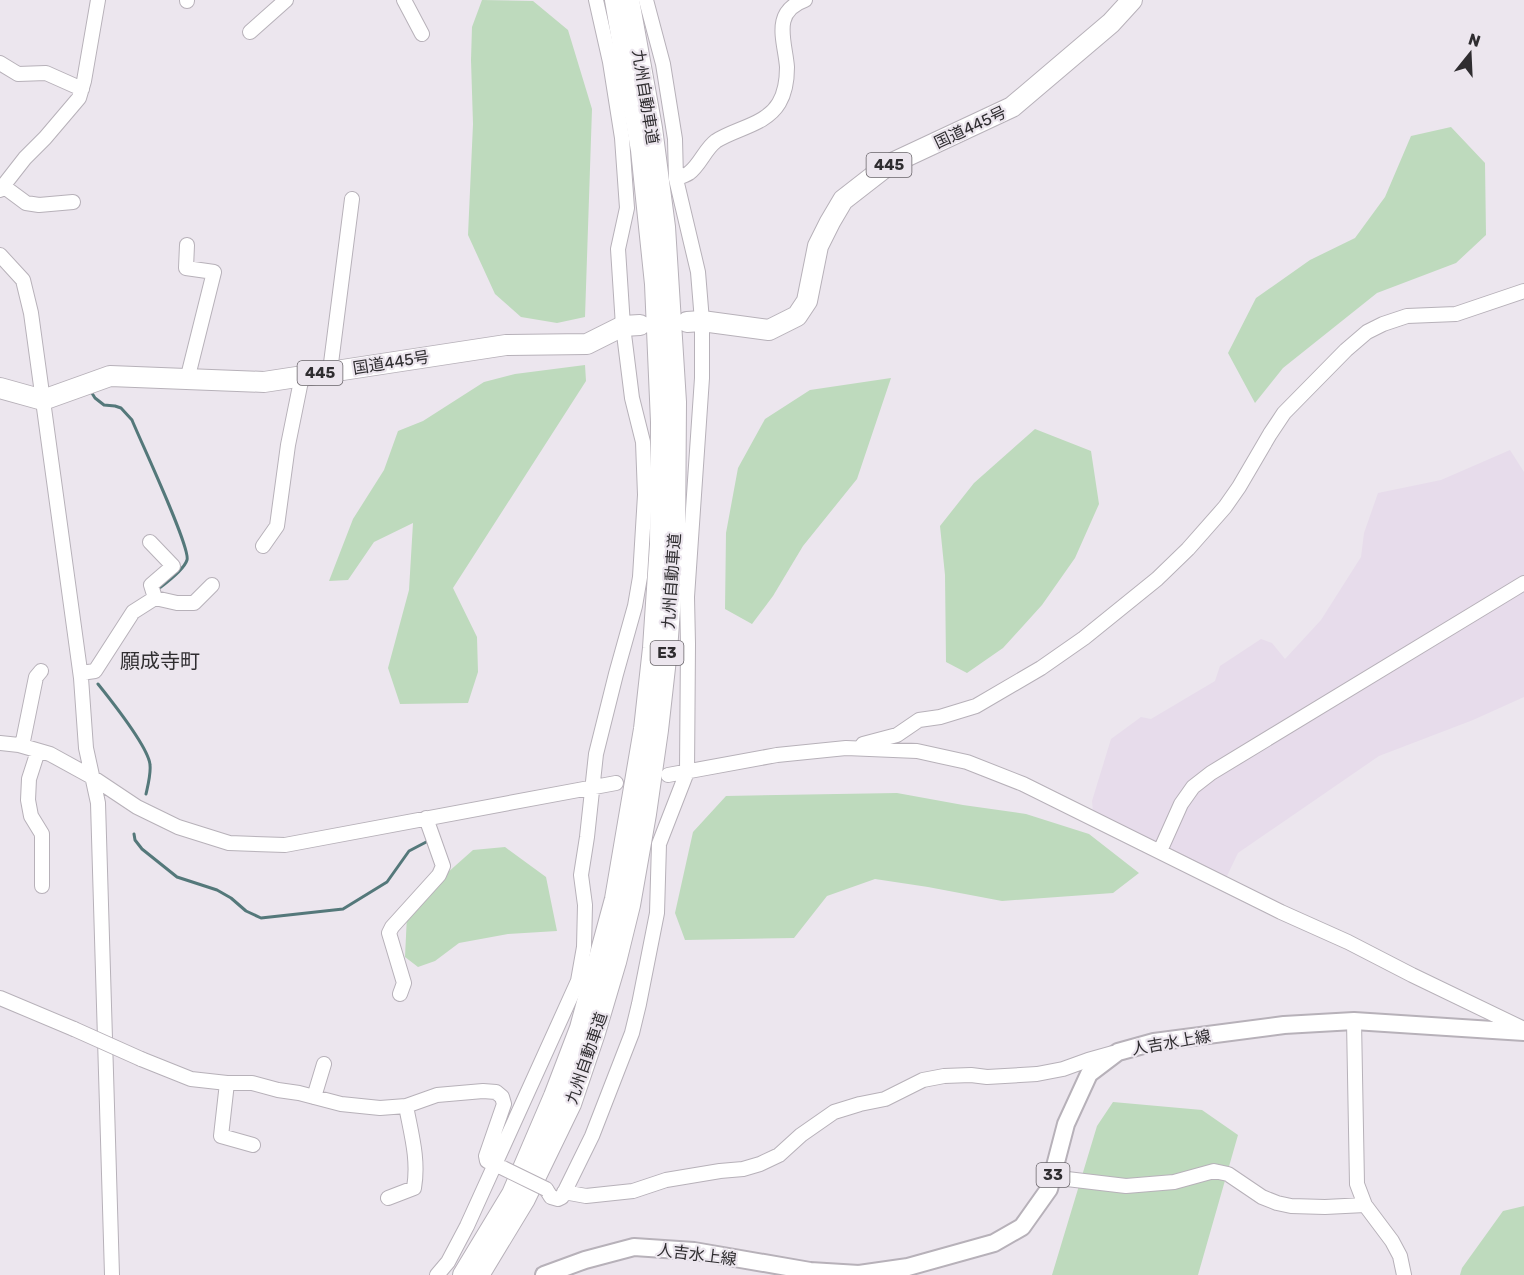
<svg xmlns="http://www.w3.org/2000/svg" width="1524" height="1275" viewBox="0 0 1524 1275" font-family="Rubik,'Noto Sans JP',sans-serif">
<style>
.built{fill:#e7dceb}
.green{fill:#bedabd}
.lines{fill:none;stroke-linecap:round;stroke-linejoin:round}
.stream{stroke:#54787a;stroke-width:3}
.minor-casing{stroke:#b7b1b9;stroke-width:16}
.major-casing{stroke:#b7b1b9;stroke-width:20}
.highway-casing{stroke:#b7b1b9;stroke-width:22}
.minor{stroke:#fff;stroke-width:14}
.major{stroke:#fff;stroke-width:16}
.highway{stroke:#fff;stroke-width:20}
.minor-bridge-casing{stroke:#b7b1b9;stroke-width:16;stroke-linecap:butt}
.minor-bridge{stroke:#fff;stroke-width:14}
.labels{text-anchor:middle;stroke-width:4.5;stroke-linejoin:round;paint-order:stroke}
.shield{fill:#ece6ee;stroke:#686469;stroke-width:1.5}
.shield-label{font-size:15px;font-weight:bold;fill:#2f2d30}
.street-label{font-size:16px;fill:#2f2d30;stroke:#ece6ee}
.quarter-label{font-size:20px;fill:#2f2d30;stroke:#ece6ee}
</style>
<rect width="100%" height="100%" fill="#ece6ee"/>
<path class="built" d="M1510 450 1524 472V697L1473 720 1379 756 1238 853 1226 878 1093 812 1092 801 1111 739 1141 717 1151 719 1215 681 1220 666 1261 639 1272 643 1285 659 1321 620 1361 557 1364 533 1378 493 1441 480Z"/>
<path class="green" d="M482 0 533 1 568 30 592 109 585 317 557 323 521 317 495 294 468 235 473 124 471 60 472 27Z
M1451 127 1485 163 1486 235 1456 263 1377 293 1283 368 1255 403 1228 353 1256 298 1310 260 1355 238 1385 197 1411 136Z
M585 365 586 381 453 588 477 637 478 672 468 703 400 704 388 668 409 590 413 523 374 542 348 580 329 581 353 519 384 470 398 431 423 421 484 382 515 374Z
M891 378 857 479 803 546 773 596 752 624 725 609 726 533 738 468 765 419 810 390Z
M1035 429 1091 451 1099 504 1075 558 1042 605 1003 648 967 673 946 662 945 575 940 526 974 483Z
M897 793 963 805 1026 814 1089 834 1139 873 1113 893 1002 901 928 887 875 879 827 896 794 938 685 940 675 913 693 832 726 796Z
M505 847 546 877 557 931 508 934 459 943 435 961 418 967 405 957 407 915 446 874 473 850Z
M1113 1102 1202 1110 1238 1135 1198 1275H1052L1097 1126Z
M1524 1206V1275H1460L1462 1268 1503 1211Z"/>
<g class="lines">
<path class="stream" d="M90 390 95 398 104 405 115 406 121 408 132 420C140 440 191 548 187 560 184 570 166 583 158 589
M98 684C110 699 149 748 150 765 151 774 148 785 146 794
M134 834 135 840 142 849 177 877 217 890 231 898 246 911 261 918 343 909 387 882 409 851 430 840"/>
<g class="minor-casing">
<path id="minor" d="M187 0V1
M404 0 422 34
M250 32 286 0
M0 63 18 74 46 73 82 89
M676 179C680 177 686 175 689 173 700 165 705 149 716 141 736 128 766 125 779 103 785 93 787 79 787 67 785 41 771 12 805 0
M3 186 26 203 39 205 73 202
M0 190 25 158 45 138 79 98 84 81 98 0
M0 255 23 280 31 313 81 678 86 748 98 803 112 1275
M330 371 352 199
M187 380 214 272 186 268 187 245
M150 542 173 566 151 585 155 598
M263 546 277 526 288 445 302 376
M81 673 95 671 133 612 155 598 177 603H194L212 585
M0 743 19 745 50 754 92 777 137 807 178 827 229 843 285 845 616 783
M863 744 897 735 919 720 940 717 976 706 1041 668 1084 638 1157 579 1188 549 1225 507 1239 487 1270 434 1284 413 1346 350 1367 332 1383 324 1407 316 1456 314 1524 291
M22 746 36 677 41 671
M38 751 29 779 28 800 31 816 42 834V886
M668 775 777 755 846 748 917 751 967 762 1023 784 1281 912 1348 942 1412 975 1524 1029
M1160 851 1181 804 1193 787 1211 773 1524 583
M400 994 404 983 389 933 392 927 439 875 443 866 426 818
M0 998 74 1029
M141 1059 191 1079 227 1083H252L278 1090 299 1093 341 1104 380 1108 406 1106 437 1095 483 1091 496 1092 502 1097 504 1104 486 1156 487 1161 500 1167
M227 1083 221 1136 253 1145
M314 1097 324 1064
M1052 1179H1067L1126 1186 1174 1182 1214 1171 1228 1174 1262 1197 1277 1203 1291 1206 1325 1207 1365 1205 1357 1184 1354 1021
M546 1189 551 1197 558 1199 562 1197 592 1136 632 1033 639 1004 657 913 659 844 687 772 688 644 687 597 702 378V321L698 272 676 179 675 139 663 64 646 0
M564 1192 586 1196 633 1191 666 1180 720 1171 743 1169 760 1164 779 1155 801 1135 834 1112 860 1104 885 1099 923 1080 944 1076 971 1075 987 1077 1037 1074 1063 1069 1088 1060 1113 1053
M388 1198 414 1188C419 1160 411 1133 406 1106
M1365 1205 1392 1241 1400 1256 1404 1275
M437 1275 448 1262 467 1226 578 981 584 947 585 905 581 875 587 837 596 754 616 674 635 606 640 577 645 495 643 442 632 398 623 326 618 249 627 208 622 138 610 62 596 0"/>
</g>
<g class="major-casing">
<path id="major" d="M544 1275 585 1260 634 1247 694 1251 810 1271 859 1274 908 1267 994 1243 1022 1227 1049 1189 1066 1124 1089 1074 1118 1052 1154 1042 1284 1025 1354 1021 1524 1032"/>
</g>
<g class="highway-casing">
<path id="highway" d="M687 322 702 321 769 330 797 316 807 301 818 246 830 222 843 200 888 165 1012 107 1111 23 1132 0
M0 388 43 400 110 376 264 382 506 345 587 344 623 326 640 325
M463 1275 512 1194 554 1096 580 1028 615 899 644 729 653 648 660 544 661 422 655 284 641 150 615 0
M479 1275 525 1199 571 1104 595 1033 616 962 630 905 646 814 658 730 667 650 675 544 676 402 665 227 652 128 629 0"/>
</g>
<use href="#minor" class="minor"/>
<use href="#major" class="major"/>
<use href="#highway" class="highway"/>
<g class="minor-bridge-casing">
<path id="minor-bridge" d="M74 1029 141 1059
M503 1168 546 1189"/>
</g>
<use href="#minor-bridge" class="minor-bridge"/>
</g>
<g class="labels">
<g class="shield">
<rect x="866.5" y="153" width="45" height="24" rx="4.5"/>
<rect x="297.5" y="361" width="45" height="24" rx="4.5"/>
<rect x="650.5" y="641" width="33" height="24" rx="4.5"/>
<rect x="1036.5" y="1163" width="33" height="24" rx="4.5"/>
</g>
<g class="shield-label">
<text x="889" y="170">445</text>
<text x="320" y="378">445</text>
<text x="667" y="658">E3</text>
<text x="1053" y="1180">33</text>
</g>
<g class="street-label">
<text transform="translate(646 97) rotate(81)" y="6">九州自動車道</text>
<text transform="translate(970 127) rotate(-25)" y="6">国道445号</text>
<text transform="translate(391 362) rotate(-9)" y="6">国道445号</text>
<text transform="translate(671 581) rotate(-86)" y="6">九州自動車道</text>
<text transform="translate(1171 1042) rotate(-10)" y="6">人吉水上線</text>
<text transform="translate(586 1058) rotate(-71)" y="6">九州自動車道</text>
<text transform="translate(697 1254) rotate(7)" y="6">人吉水上線</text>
</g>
<g class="quarter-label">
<text x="160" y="668">願成寺町</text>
</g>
</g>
<g transform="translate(1470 54) rotate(18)" stroke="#ece6ee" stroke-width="4.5" paint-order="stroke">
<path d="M0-4.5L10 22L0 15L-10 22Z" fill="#2f2d30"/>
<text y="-9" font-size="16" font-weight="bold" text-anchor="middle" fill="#2f2d30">N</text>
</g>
</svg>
